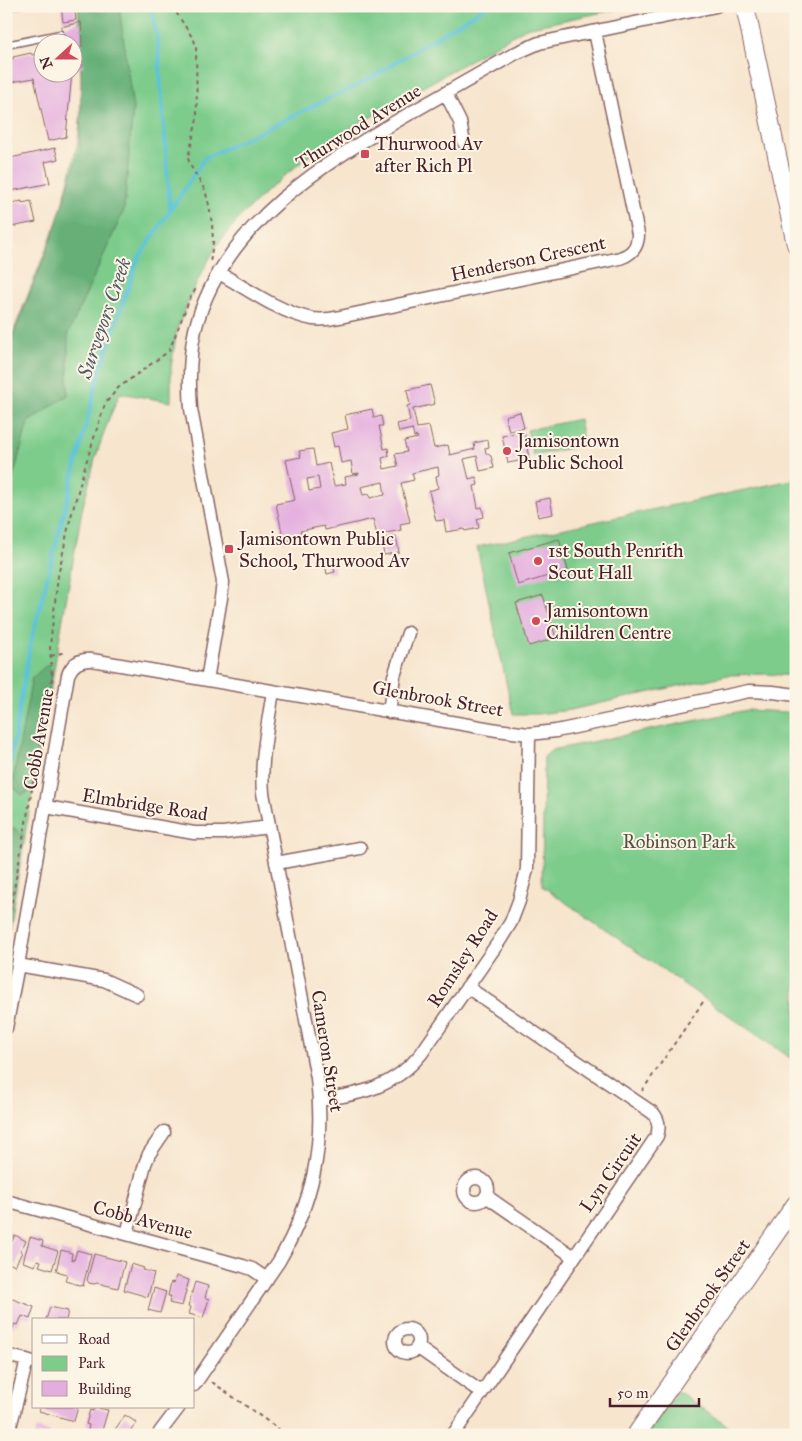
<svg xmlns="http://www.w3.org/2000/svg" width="802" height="1441" viewBox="0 0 802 1441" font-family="'IM FELL Great Primer',serif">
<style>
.green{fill:#7dcc8c;stroke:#64765c}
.forest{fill:#66b078;stroke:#586852}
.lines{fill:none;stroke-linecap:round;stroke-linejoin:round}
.stream{stroke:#5cc3d9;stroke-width:4}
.building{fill:#e4ade0;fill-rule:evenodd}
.lane-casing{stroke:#876464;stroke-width:9}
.street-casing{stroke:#876464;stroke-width:15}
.secondary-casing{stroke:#876464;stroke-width:20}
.path{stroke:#876464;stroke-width:2;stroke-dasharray:4 4;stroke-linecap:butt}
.lane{stroke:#fff;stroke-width:6}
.street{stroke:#fff;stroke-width:12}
.secondary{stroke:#fff;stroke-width:18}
.poi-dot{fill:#d1495b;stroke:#fcf5e5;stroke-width:2}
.labels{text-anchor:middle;stroke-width:4;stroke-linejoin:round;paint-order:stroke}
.street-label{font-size:19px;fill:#4a1f2b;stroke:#fcf5e5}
.poi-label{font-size:19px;fill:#4a1f2b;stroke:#fcf5e5;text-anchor:start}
.park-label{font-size:19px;fill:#595348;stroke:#fcf5e5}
.water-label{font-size:20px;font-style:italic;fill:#505868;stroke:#fcf5e5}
</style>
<rect width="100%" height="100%" fill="#fcf5e5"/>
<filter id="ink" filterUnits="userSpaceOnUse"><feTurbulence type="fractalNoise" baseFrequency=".02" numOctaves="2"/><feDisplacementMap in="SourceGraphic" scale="10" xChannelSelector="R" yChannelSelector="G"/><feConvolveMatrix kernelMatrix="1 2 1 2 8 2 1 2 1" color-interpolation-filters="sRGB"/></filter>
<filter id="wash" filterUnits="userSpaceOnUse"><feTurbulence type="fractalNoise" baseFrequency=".0096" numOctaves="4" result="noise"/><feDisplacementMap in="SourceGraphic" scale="20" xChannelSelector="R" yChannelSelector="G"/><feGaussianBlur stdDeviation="1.12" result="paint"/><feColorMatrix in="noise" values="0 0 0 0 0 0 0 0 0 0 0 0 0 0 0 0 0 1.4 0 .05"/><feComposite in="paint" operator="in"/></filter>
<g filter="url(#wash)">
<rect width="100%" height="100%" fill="#f7e5ce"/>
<path class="green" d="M80 6H633L526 28 350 129 311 154 270 188 240 217 217 245 198 280 177 329 171 367V402L120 393 108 421 95 459 82 510 6 942V350L59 217 69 179 78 141 83 92Z
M579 419 584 445 533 456 527 430Z
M796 479V676L766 674 728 675 570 710 538 714H513L477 547Z
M747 710 786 712 796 715V1062L542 886 544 757 552 750Z
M678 1391 741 1435H647Z"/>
<path class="forest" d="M78 6H119L133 109 124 210 68 334V395L28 422 6 504V354L50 243 80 149 81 79Z
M48 664 52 672 32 791 22 795 12 786 32 678Z
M13 827 25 837 6 945V836Z"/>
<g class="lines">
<path class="stream" d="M151 6 158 44 170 210
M6 787 30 646 100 370 138 259 205 158 364 82 487 6"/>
</g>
<g id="blocks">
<path class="building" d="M6 6H27V7L6 11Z
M61 6H74L76 20 63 22Z
M81 22 82 47 79 48 83 67 72 70V42H58L63 34 61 27Z
M42 50V72H72L66 137 48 141 34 78 6 83V60L13 59V57L31 53 32 55 39 53V51Z
M6 123 11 143 6 144Z
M55 148 58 159 45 162 50 183 6 192V159Z
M22 201V203L31 201 36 222 6 228V204Z
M430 385 435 404 413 409 417 428 429 426 434 448 448 445 450 455 475 449 474 443 488 440 489 447 485 448 486 453 491 456 494 468 480 471 477 456 464 459 469 479 476 477 478 485 474 486 478 508 482 507 484 517 477 519 479 528 465 531 464 529 446 532 444 520 436 521 429 491 438 488 436 476 439 475 438 467 412 473 414 480 401 483 410 522 400 524 401 530 377 535 373 519 325 530 324 526 300 531 301 538 284 542 276 504 295 500 286 460 301 457 299 451 313 449 316 466 329 463 334 486 346 484 345 477 359 474V473L353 474 351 461 341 463 338 446 334 447 331 433 348 429 345 415 372 409 374 418 381 416 383 426H379L384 449 388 448 389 456 382 458 384 469 398 466 395 454 407 452 404 441 418 438 417 436 414 437 412 429 399 432 397 424 410 421 407 406 410 405 407 390ZM318 477 320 489 309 491 307 479ZM383 482 385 495 370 498 369 494 363 495 361 487Z
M520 412 524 428 509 431 505 416Z
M524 431 529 459 508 463 502 436Z
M550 498 553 514 538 517 535 501Z
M396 536 399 552 384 555 381 539Z
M559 539 568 570 518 585 509 553Z
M332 563 335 572 327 574 325 564Z
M543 595 556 638 529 646 516 603Z
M6 1231 13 1235 8 1244 10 1245 15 1235 26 1241 20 1251 22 1252 15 1266 6 1262Z
M30 1237 43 1241 42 1246 58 1251 52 1270 39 1266 41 1261 37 1260 35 1266 23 1262Z
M61 1250 72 1253 71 1259 74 1260 77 1250 91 1254 83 1286 65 1281 67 1274 56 1271Z
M94 1254 125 1262 118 1288 97 1283 94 1284 89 1283 87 1280Z
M131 1264 144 1268 143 1270 154 1273 148 1297 124 1290Z
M176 1276 189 1280 182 1306 169 1303 171 1296H168L171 1282 174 1283Z
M195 1282 208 1286 205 1298 209 1299 203 1318 189 1314 191 1307 188 1306Z
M154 1288 166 1292 160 1313 148 1310Z
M10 1298 34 1307 30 1319 22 1316 18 1325 14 1324 13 1328 6 1325V1309Z
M50 1307 68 1311 66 1320H46Z
M40 1407H78L74 1421 39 1411Z
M94 1407 108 1410 101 1434 88 1431 89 1425 86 1424 90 1410 93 1411Z
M125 1415 137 1423 131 1430 133 1432 131 1435H115L116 1433 114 1431Z
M36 1428 51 1433 50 1435H34Z"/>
</g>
</g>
<g filter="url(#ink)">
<use href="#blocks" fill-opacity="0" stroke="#876464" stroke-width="1"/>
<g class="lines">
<g class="lane-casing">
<path id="lane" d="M6 45 60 34"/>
</g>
<g class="street-casing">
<path id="street" d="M446 94 460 122 464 143
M218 272C245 288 282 314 313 319 322 320 331 319 340 317L620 258C632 254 638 247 638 234L595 32
M207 680 221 598 223 582 191 409C189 382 189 356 195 330 222 223 326 162 414 111 448 92 482 72 516 53L539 43 716 6
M389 712 394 676 408 633
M46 807 194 833H223L269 827
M276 863 360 848
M18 965 104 980 137 995
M6 1028 18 965 68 675C72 664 80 659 92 660L497 730 529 734 556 731 749 691 773 692 796 695
M319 1100C361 1094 393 1088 421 1054L500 940 511 922 519 901 527 869 529 734
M464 1190a12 12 0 1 1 24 0a12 12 0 1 1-24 0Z
M486 1196 574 1257
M6 1201 243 1266 252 1269 267 1279
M127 1234 145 1164 149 1154 164 1132
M395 1341a12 12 0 1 1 24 0a12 12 0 1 1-24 0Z
M417 1347 481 1392
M6 1355 34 1362
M194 1385 279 1261C313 1202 325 1146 317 1078L263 793C260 759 268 725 273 691
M160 1432 179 1407
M8 1435 27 1360
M453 1435 657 1136C660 1127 659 1120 653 1113L467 987"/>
</g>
<g class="secondary-casing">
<path id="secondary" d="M745 6 796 244
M636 1435 796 1204"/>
</g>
<path class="path" d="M172 6 194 40 196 47 197 119 188 158 190 165 205 190 209 205 212 224 213 242 210 263
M51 656 65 652
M6 934 52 677 50 646 58 576 69 524 85 466 105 404 118 388 169 351 190 298 197 287
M642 1091 705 999
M212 1382 287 1435"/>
<use href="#lane" class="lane"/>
<use href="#street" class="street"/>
<use href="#secondary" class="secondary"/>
</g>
</g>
<g class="poi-dot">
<rect x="360" y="149" width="10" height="10" rx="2.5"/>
<circle cx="507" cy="451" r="5"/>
<rect x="224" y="544" width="10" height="10" rx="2.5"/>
<circle cx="538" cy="561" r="5"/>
<circle cx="536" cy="621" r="5"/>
</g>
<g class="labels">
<g class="street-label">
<text transform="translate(358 126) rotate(-32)" y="7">Thurwood Avenue</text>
<text transform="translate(528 258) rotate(-12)" y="7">Henderson Crescent</text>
<text transform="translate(438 698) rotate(10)" y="7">Glenbrook Street</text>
<text transform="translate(38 739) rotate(-80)" y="7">Cobb Avenue</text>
<text transform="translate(145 804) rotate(9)" y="7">Elmbridge Road</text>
<text transform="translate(462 958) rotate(-57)" y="7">Romsley Road</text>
<text transform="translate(328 1051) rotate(81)" y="7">Cameron Street</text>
<text transform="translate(610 1172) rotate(-55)" y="7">Lyn Circuit</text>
<text transform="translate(143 1219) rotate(15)" y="7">Cobb Avenue</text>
<text transform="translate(707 1295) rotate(-55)" y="7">Glenbrook Street</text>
</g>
<g class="poi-label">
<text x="375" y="150">Thurwood Av<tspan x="375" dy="22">after Rich Pl</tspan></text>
<text x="517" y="447">Jamisontown<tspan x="517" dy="22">Public School</tspan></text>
<text x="239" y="545">Jamisontown Public<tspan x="239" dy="22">School, Thurwood Av</tspan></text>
<text x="548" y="557">1st South Penrith<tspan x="548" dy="22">Scout Hall</tspan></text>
<text x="546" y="617">Jamisontown<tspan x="546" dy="22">Children Centre</tspan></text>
</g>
<g class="park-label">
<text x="679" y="848">Robinson Park</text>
</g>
<g class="water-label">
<text transform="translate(104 318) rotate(-71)" y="7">Surveyors Creek</text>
</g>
</g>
<rect width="802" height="1441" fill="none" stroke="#fcf5e5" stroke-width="25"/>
<rect x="32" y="1318" width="162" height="90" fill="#fcf5e5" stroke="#b59f9b"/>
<rect x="42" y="1335" width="25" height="8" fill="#ffffff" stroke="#b59f9b"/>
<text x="78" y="1344" font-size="15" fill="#4a1f2b">Road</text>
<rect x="42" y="1356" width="25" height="15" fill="#7dcc8c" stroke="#b59f9b"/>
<text x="78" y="1368" font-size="15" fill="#4a1f2b">Park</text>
<rect x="42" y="1381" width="25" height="15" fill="#e4ade0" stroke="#b59f9b"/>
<text x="78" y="1394" font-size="15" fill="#4a1f2b">Building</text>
<g transform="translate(58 58) rotate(249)"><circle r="24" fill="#fcf5e5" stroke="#b59f9b"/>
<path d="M0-4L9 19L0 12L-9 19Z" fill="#d1495b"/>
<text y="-8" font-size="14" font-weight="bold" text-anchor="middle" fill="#4a1f2b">N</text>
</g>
<path d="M610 1398v8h89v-8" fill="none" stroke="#4a1f2b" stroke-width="2.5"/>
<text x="617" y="1398" font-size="15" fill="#4a1f2b" stroke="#fcf5e5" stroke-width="4" paint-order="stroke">50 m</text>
</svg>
